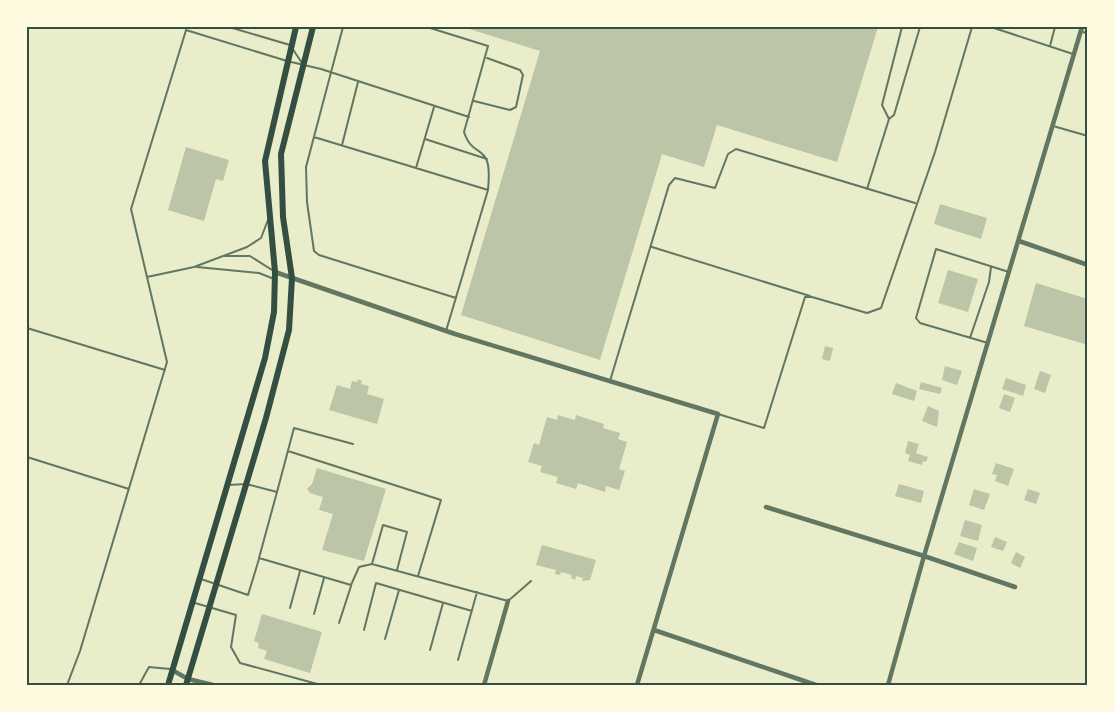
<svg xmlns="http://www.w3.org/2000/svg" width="1115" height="712" viewBox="0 0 1115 712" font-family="Commissioner,sans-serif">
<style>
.building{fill:#bcc5a7}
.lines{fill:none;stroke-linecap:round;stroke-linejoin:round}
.service{stroke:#617663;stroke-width:2}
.minor{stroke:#617663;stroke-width:4.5}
.secondary{stroke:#344e41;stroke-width:6}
.neatline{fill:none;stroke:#344e41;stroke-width:2}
</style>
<rect width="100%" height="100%" fill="#e9edc9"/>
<path class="building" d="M463 27H878L837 162 717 125 704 167 662 154 600 360 461 315 540 51Z
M186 147 229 160 223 181 216 179 204 221 168 210Z
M940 204 987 218 981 239 934 224Z
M948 270 978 279 968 312 938 303Z
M1036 283 1088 299V345L1024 326Z
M825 346 833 348 830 361 822 359Z
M945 366 962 371 957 385 942 380Z
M1040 371 1051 375 1045 393 1034 389Z
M1006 378 1026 385 1023 396 1002 389Z
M358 379 362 381 361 384 369 386 367 394 384 399 377 424 329 410 337 385 350 389 352 381 357 382Z
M921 382 942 388 940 394 919 389Z
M896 383 917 391 914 401 892 394Z
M1004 394 1015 398 1010 412 999 408Z
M928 406 939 411 937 427 922 421Z
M558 415 575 420 576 415 604 424 603 428 620 433 618 439 627 442 619 469 625 471 619 490 606 486 605 492 578 483 576 489 556 483 558 477 540 472 542 466 528 462 534 443 539 445 547 417 557 420Z
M908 441 919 444 916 453 928 457 926 462 923 461 922 465 908 461 910 455 905 453Z
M996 463 1014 469 1008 486 995 481 997 475 992 474Z
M317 468 386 489 364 561 322 550 333 514 319 510 323 497 310 493 307 489 312 484Z
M899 484 924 491 921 503 895 496Z
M974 489 990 494 984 510 969 505Z
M1028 489 1040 493 1036 504 1024 500Z
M965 520 982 525 978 541 960 536Z
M995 537 1007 542 1003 551 991 547Z
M959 542 977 548 973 561 954 554Z
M542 545 596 560 590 580 582 581 583 578 576 576 575 580 571 578 572 575 561 572 560 575 555 574 556 570 536 565Z
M1016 552 1025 557 1020 568 1011 563Z
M262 614 322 632 310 673 264 659 267 651 258 648 259 643 254 641Z"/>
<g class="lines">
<path class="service" d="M229 27 290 45 302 63
M343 27 306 167 307 202 314 251 319 255 456 298
M427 27 488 46 464 132C474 162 493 139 488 190L446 331
M991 27 1073 54
M186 30 287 61 321 69 469 117
M1081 31 1088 34
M1050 46 1055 27
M474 101 510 110 516 107 523 75 520 70 487 58
M889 119 882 105 902 27
M1053 126 1088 136
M314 137 416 168 434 107
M425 139 487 159
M342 145 358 82
M416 168 488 190
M867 189 889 119 894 115 920 27
M652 247 810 296
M225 256H250L272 270
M197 267 259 273 274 279
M147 277 194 267 247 247 261 238 268 220
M27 328 165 370
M970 338 989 282 991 267
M988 343 920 323 916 318 936 249 1009 272
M610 381 669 185 675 178 715 188 728 154 736 149 915 203
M718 414 764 428 805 297H812L867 313 881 308 935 152 972 27
M288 451 441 500 418 576
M27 457 129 489
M228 485 246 484 277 492 259 558 351 585 359 567 372 564 508 601 531 581
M277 492 294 428 353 444
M372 564 383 525 407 532 397 570
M201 579 248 595 259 559
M195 603 236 615 231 647 240 663 321 685
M290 608 300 571
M314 614 324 578
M339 623 351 586
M364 630 376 583 472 611
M385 639 399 590
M430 650 443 603
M458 660 477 592
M67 685 80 651 167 362 131 209 187 27
M139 685 149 667 170 669"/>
<path class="minor" d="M1019 241 1088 265
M275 272 455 334 718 414 637 685
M766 507 924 556 1015 587
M654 630 816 685
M172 670 188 679 213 685
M484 685 508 601
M888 685 924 556 1082 27"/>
<path class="secondary" d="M168 685 265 358 274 312 275 272 265 161 296 27
M186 685 266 418 289 330 292 278 283 217 281 154 313 27"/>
</g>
<rect width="1115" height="712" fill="none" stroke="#fefae0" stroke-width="57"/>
<rect x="28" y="28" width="1058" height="656" class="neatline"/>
</svg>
